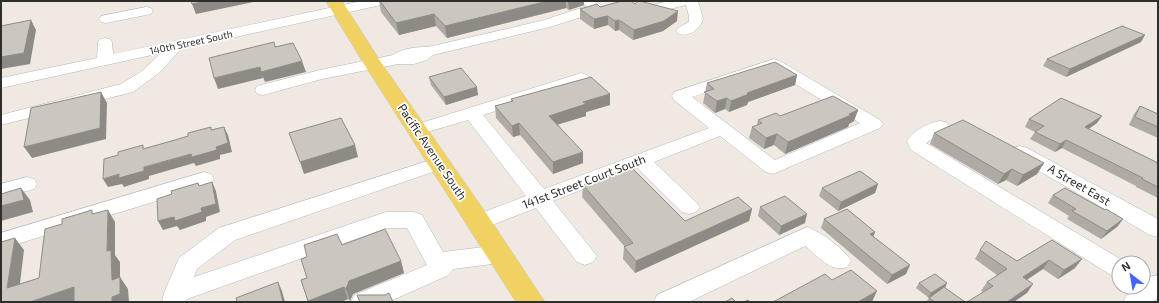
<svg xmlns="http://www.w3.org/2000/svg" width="1159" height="303" viewBox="0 0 1159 303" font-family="'Exo 2',sans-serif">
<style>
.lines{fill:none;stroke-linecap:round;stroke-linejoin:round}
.minor-casing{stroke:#b4b7c1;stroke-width:1}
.major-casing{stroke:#c9c9c9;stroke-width:1}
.minor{fill:#fff;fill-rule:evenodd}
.major{fill:#f2d163;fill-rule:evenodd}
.wall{fill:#afaba4}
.shaded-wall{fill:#8e8b86}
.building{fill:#cbc7bf;stroke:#8e8b86}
.labels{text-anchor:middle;stroke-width:3.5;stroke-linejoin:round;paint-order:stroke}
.far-street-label{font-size:10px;fill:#2e2e2e;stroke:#fff}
.street-label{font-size:12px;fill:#2e2e2e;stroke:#fff}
</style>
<rect width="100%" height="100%" fill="#efe9e1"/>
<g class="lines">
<g class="minor-casing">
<path id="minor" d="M362 1H388L386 4 381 5 181 49 159 73 133 92 1 125V115L121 84 142 71 161 53 1 88V78L97 58 98 42 100 39 105 38 110 39 112 42 113 54Z
M581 1H597L601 5 597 12 550 27 433 55 427 60 414 64H398L322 79 263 95 257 94 255 90 257 86 320 70 393 55C403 48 416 47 428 47L541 21 587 6Z
M669 1H698L703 19C700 30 689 37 678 34L676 31 678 28 689 22V16L686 5 662 11 657 10 655 7 657 4Z
M146 7 151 8 153 11 151 14 106 23 101 22 99 19 101 16Z
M774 59 780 61 880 120 883 124 880 128 773 174 766 172 720 136 654 162 696 202 700 207 696 212 689 214 682 212 637 168 553 201 597 256 593 262 585 265 577 262 536 208 487 227 479 230 471 227 468 222 471 217 526 196 468 120 417 135 411 134 408 130 411 126 575 75 581 73 587 75 589 78 587 81 483 115 544 189 709 128 674 100 672 96 674 92ZM772 70 860 123 775 160 692 97Z
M940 121 946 122 949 126 946 130 926 143 1127 263H1119V278L1111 275 911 150 907 142C911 131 929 123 940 121Z
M1020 146 1027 148 1158 219V237L1150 235 1013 156 1010 152 1013 148Z
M440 157 447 159 450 163 447 167 235 240 197 269 194 277 386 212H414L422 215 443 252 500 245 508 248 511 254 508 260 500 263 453 269 449 275 388 302H351L354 295 427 265 407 228H387L187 299 186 302H162L164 293 179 258 219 228Z
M204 172 211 174 214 179 211 184 1 249V233Z
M27 177 34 179 37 184 34 189 1 198V184Z
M807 227C820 231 844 249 851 261L847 267C830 273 818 256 805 246L689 302H654L657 295Z
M1158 275V298L1152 302H1123C1127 294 1133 287 1143 287V282L1149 277Z"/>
</g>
<g class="major-casing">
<path id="major" d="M326 1H342L382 64 488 216 545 302H516L364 64Z"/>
</g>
<use href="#minor" class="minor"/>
<use href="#major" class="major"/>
</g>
<path class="wall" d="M379 1H584V5L569 10 566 8 447 38 436 26 399 35 381 12Z
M635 4 677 21 663 31 633 40 619 30 615 31 608 25 594 29 580 19V9Z
M1141 42 1066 77 1043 66 1047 59Z
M797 75 795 85 748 102 747 105 729 112 725 109 715 113 703 103 707 83Z
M429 77 478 95 446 105 431 85Z
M610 94V105L586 112V116L558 124 583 163 553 174 520 135 513 137 496 118 495 106 511 102V99Z
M1140 106 1158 114V138L1129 125 1134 114Z
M858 110 854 121 849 124 848 127 785 154 774 145 764 149 749 138 752 127 757 125 758 120 780 116Z
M1029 119 1097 123 1088 129 1158 163V198L1136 187V186L1062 148 1055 152 1030 139 1035 132 1025 127Z
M934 133 1044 163 1037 174 1017 186 1006 180 998 184 930 144Z
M878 184 875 193 838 211 819 196 822 188Z
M583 185 685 221 752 209 749 221 635 273 623 259 624 247H625L582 197Z
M1053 195 1105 210 1118 226 1101 239 1067 219 1069 216 1048 203Z
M760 207 805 223 779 235 758 216Z
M824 219 875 232 873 236 906 274 887 284 821 228Z
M1052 240 1075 268 1058 279 1043 269 1027 280V293L983 292 981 291 987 282 997 275 975 259 980 250 1017 261Z
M342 245 401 261 404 273 353 294 350 301 348 299 341 302H308L301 280 307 278Z
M919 283 945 288 965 302H926L929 298 916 288Z"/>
<path class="shaded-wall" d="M207 1H258L196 14 192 4Z
M548 1H566V8L447 38 445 26Z
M568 1H584V5L569 10Z
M678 11 677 21 663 31 633 40 634 30Z
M434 14 436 26 399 35 396 23Z
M608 16V25L594 29V19Z
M31 20 36 30 30 64 1 69V57Z
M619 20V30L615 31V21Z
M1145 35 1141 42 1066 77 1070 69Z
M302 61 306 72 265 82 261 72Z
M260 67 263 78 218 89 214 78Z
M797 75 795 85 748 102 747 105 729 112 731 101 747 93Z
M477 87 478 95 446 105 444 97Z
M101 92 107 103 106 139 32 158 24 147Z
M610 94V105L586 112V116L550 127 549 116 583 102Z
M727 98 725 109 715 113 717 101Z
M858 110 854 121 849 124 848 127 785 154 788 142Z
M1102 116 1097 123 1080 135 1085 127Z
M519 123 520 135 513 137 512 126Z
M224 127 228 135 232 152 220 155V159L196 166 194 163 149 176V179L124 187 122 184 108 187 103 179 216 147Z
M777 134 774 145 764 149 766 138Z
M1066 140 1062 148 1055 152 1060 144Z
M355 145 358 157 304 174 300 162Z
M583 152V163L553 174V162Z
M1044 163 1037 174 1017 186 1023 175Z
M1012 169 1006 180 998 184 1004 174Z
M212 182 216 191 220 212 206 217V221L180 230 177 226 163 230 158 221Z
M878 184 875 193 838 211 841 202Z
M21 188 30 200 33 212 1 221V206Z
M752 209 749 221 635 273 636 261Z
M108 210 115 222V255L120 262V292L112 280 107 251Z
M807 214 805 223 779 235 781 226Z
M1123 219 1118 226 1101 239 1107 231Z
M875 232 872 240 870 234Z
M15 238 24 250 18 300 7 288Z
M1082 259 1075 268 1058 279 1064 270Z
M1049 260 1043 269 1017 286 1023 277Z
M401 261 404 273 353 294 350 301 346 289 349 281Z
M910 265 906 274 887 284 892 275Z
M120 277 128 289 129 302H112V297Z
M278 282 282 291 285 302H283Z
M947 283 945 288 928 298 931 293Z
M1033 284 1027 293 1014 302H1007Z
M74 287 76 302H30Z
M344 287 348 299 341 302H308V301Z
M877 291 872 302H858Z"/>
<path class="building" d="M191 1H207L192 4Z
M380 1H548L445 26 434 14 396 23Z
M622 1H631L635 4 638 1H640L678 11 664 21 634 30 619 20 615 21 608 16 594 19 580 9 597 4 600 7Z
M31 20 24 53 1 57V26Z
M1122 26 1145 35 1070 69 1047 59Z
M274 42 275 47 293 43 302 61 261 72 260 67 214 78 209 58Z
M775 62 797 75 747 93 749 94 731 101 727 98 717 101 704 92 714 89 707 83Z
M461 68 477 87 444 97 429 77Z
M591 77 610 94 583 102 586 104 549 116 583 152 553 162 519 123 512 126 495 106 513 101 511 99Z
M101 92 100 128 24 147 31 108Z
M833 96 858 110 849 114 851 115 788 142 777 134 766 138 752 127 762 123 758 120 776 113 780 116Z
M1061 98 1102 116 1085 127 1158 163V187L1142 179 1143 178 1066 140 1060 144 1035 132 1044 126 1029 119Z
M1140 106 1158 114V127L1135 117Z
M341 118 355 145 300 162 289 133Z
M963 120 1044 163 1023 175 1012 169 1004 174 934 133Z
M211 127V130L224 127 228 143 216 147 217 150 192 157 191 154 144 167V171L119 178V174L103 179 104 159 118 155V152L143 145V149L175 140 188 136V133Z
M631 167 685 221 738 197 752 209 636 261 624 247 633 243 583 185Z
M860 171 878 184 841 202 822 188Z
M212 182 216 204 201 208 202 212 175 221 174 217 158 221 157 199 172 194 171 191 198 183 199 186Z
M21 188 24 200 1 206V194Z
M1065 188 1105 210 1106 209 1123 219 1107 231 1072 211 1076 209 1053 195Z
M785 196 807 214 781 226 760 207Z
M847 209 875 232 870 234 910 265 892 275 824 219Z
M92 210V214L108 210 107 251 111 250 112 280 120 277V294L112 297V302H74V287L30 302H1V242L15 238 7 288 39 278 45 229 62 224V219Z
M385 229 401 261 349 281 346 289 344 287 308 301 301 280 307 278 301 259 307 257 304 245 337 234 342 245Z
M1052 240 1082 259 1064 270 1049 260 1023 277 1033 284 1007 302H967L993 286 987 282 1007 269 980 250 986 241 1017 261Z
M851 270 877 291 858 302H773L825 274 832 280Z
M935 274 947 283 931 293 919 283Z
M278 282 283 302H237L236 298Z
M944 287 965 302H935L929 298Z
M389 293 393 302H360L357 295H385Z
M732 298 736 302H725Z
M748 300 750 302H744Z"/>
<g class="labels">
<g class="far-street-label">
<text transform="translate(191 42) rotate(-12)" y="4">140th Street South</text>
</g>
<g class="street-label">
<text transform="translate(432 152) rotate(56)" y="4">Pacific Avenue South</text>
<text transform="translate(584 182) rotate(-21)" y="4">141st Street Court South</text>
<text transform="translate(1079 185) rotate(30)" y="4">A Street East</text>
</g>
</g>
<rect width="1159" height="303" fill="none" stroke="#2e2e2e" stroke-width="4"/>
<g transform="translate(1131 275) rotate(329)"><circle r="19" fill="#ffffff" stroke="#ababab"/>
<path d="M0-3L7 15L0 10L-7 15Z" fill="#4264fb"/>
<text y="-6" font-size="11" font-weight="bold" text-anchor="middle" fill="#2e2e2e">N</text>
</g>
</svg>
